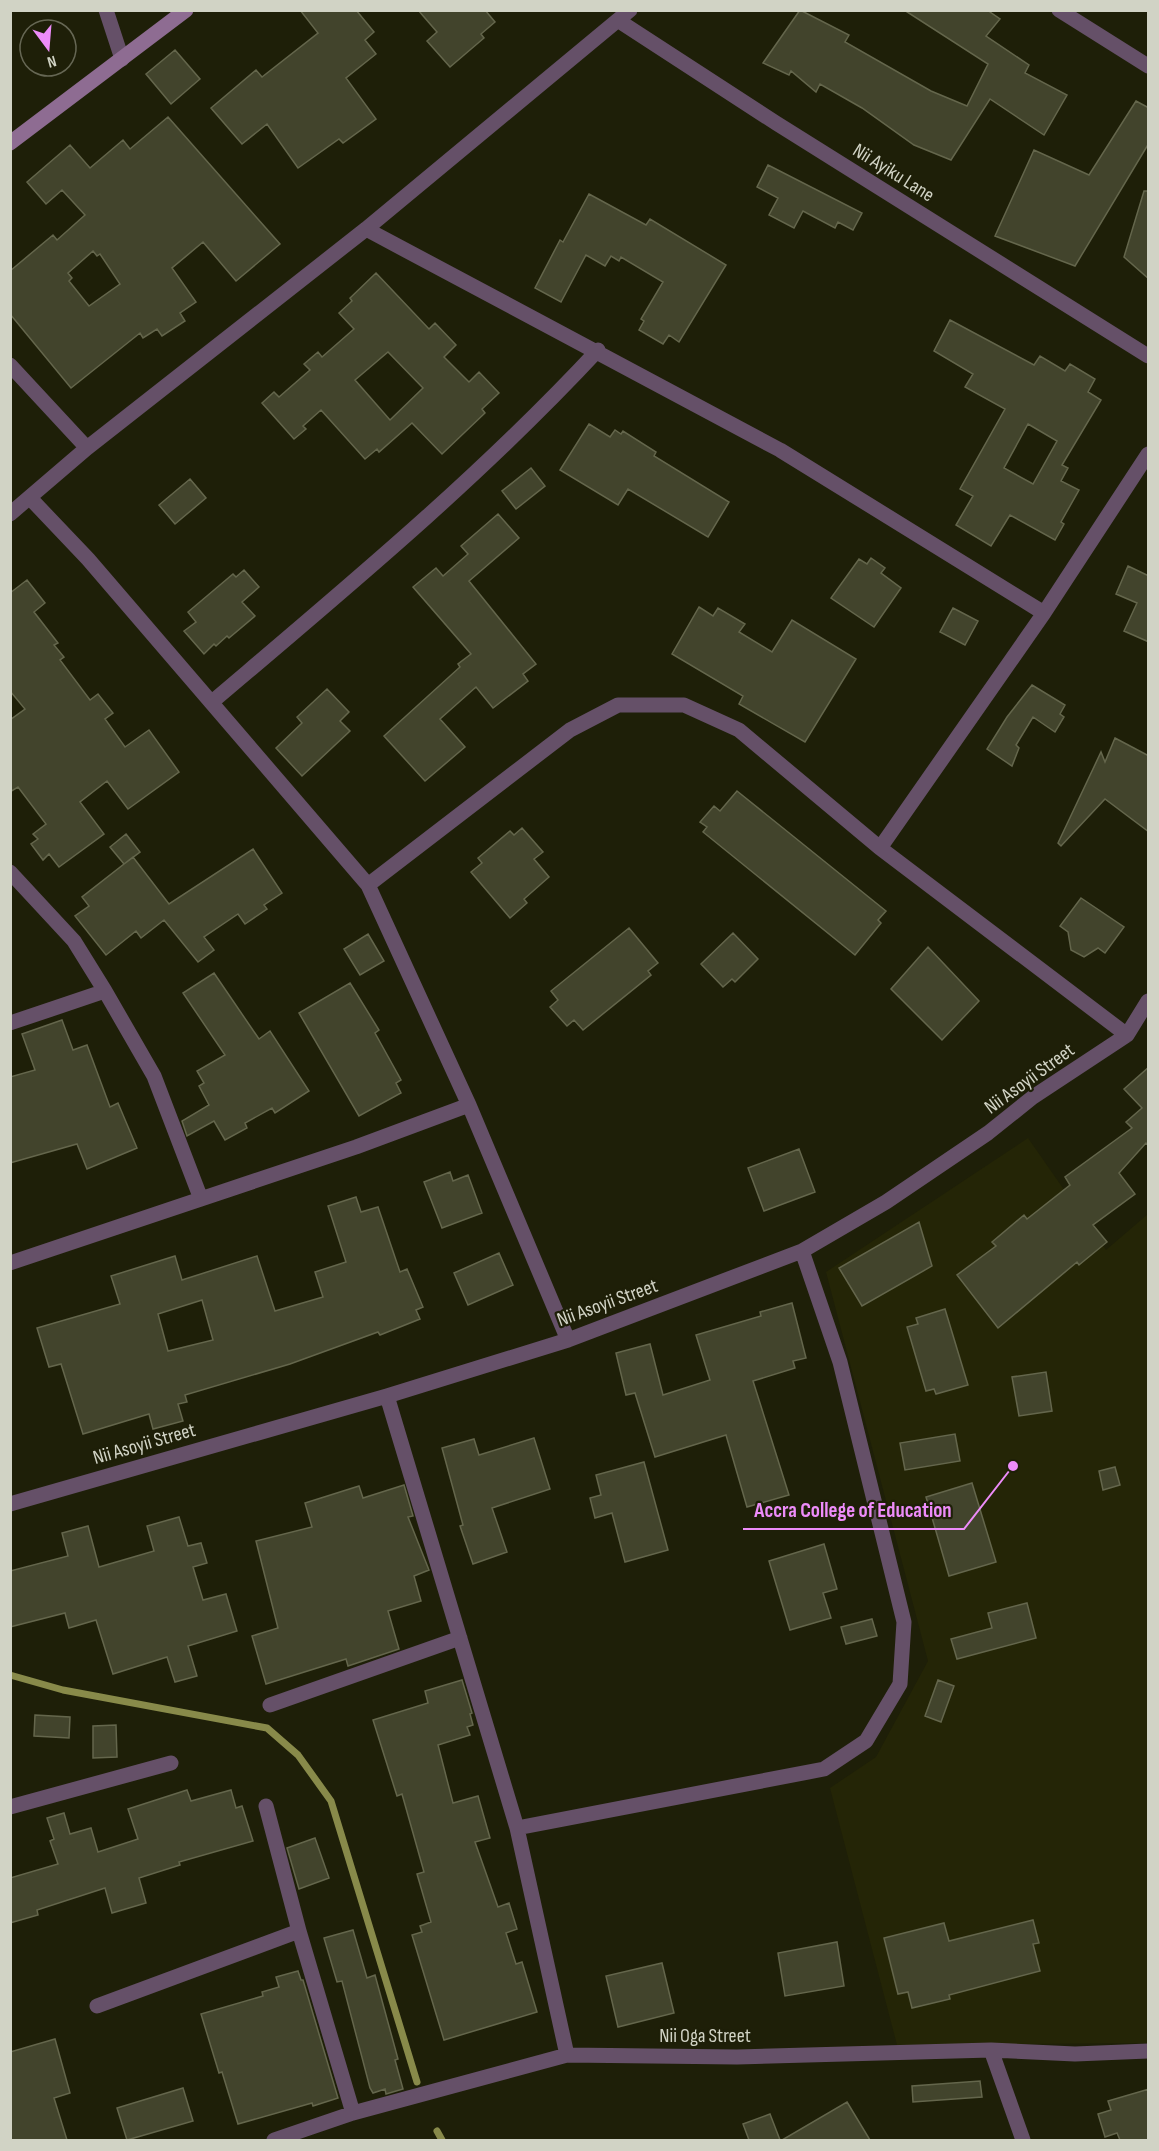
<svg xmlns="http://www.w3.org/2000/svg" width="1159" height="2151" viewBox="0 0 1159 2151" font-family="'Sofia Sans Condensed',sans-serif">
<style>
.built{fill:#242506}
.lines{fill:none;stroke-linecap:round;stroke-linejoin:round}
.stream{stroke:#888a4a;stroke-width:7}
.building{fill:#42442c;stroke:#64664c;stroke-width:1.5;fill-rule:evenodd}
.street{stroke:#655068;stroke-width:15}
.secondary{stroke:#8e6c92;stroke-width:15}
.labels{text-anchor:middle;stroke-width:4.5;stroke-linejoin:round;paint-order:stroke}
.street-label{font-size:20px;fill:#d1d3c5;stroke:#1e1f08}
.leader{fill:none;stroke:#ed8cf9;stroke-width:2}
.callout-dot{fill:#ed8cf9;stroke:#1e1f08;stroke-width:2}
.callout-label{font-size:21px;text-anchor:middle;font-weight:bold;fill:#ed8cf9;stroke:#1e1f08;stroke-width:4.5;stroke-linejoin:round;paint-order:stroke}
</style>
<rect width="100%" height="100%" fill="#1e1f08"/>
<path class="built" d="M1028 1138 1106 1250 1148 1214V2043L897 2045 830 1788 876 1757 928 1661 826 1272Z"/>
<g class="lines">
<path class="stream" d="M10 1675 63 1690 267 1728 298 1755 331 1801 417 2082
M437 2131 442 2140"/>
</g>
<path class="building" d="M300 10H356L374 32 365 40 376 54 346 78 376 119 343 143 339 139 298 168 267 124 242 144 211 108 256 70 262 77 318 33Z
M418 10H485L495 22 481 34 484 38 450 67 427 41 437 32Z
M800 10 849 35 845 42 931 91 967 106 988 64 904 10H987L1000 19 986 36 1029 65 1025 73 1067 95 1044 135 990 99 951 160 914 145 862 108 820 84 816 92 791 71 789 75 763 63Z
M175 50 200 79 171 104 146 74Z
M1136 101 1149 108V143L1075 266 995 236 1034 150 1089 175Z
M168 117 280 244 236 281 203 242 172 268 196 302 180 313 185 321 162 336 157 329 143 338 140 333 71 388 10 314V271L53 235 57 240 85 215 62 190 46 204 27 182 70 145 90 168 123 140 130 149ZM93 251 97 256 100 254 120 284 89 306 69 281 72 278 68 273Z
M768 165 862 213 853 230 838 222 835 228 803 211 794 228 769 215 778 198 757 187Z
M1144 191H1149V279L1124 257Z
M589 194 646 225 650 219 726 265 679 342 669 335 663 344 639 330 644 321 641 319 663 282 621 257 619 261 611 256 605 266 586 255 561 302 535 288 560 240 563 242Z
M376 273 429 329 435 323 456 345 444 357 469 382 479 372 499 393 482 409 485 413 442 454 412 423 379 452 377 449 365 459 321 410 303 426 306 429 294 439 262 403 274 392 279 397 310 370 304 364 318 352 322 357 354 329 339 313 352 301 350 298ZM388 352 423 388 390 420 355 380Z
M950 320 1034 365 1040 356 1065 371 1070 364 1095 379 1088 392 1101 400 1062 465 1068 468 1061 481 1079 490 1061 522 1064 524 1055 540 1010 515 991 546 956 525 973 496 960 489 1005 409 965 387 973 374 934 351ZM1028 424 1057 441 1033 484 1004 468Z
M589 424 610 437 615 430 621 434 623 431 656 452 654 456 729 502 708 537 628 489 618 505 560 470Z
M531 468 545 486 516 509 502 491Z
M190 479 206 498 175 524 159 505Z
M498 514 519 538 469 581 536 664 523 674 528 681 493 708 476 687 440 719 465 747 425 781 384 736 460 667 458 664 471 654 413 587 436 568 443 576 468 554 461 546Z
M871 558 885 568 881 573 901 588 874 627 831 598 859 559 867 564Z
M1128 566 1149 576V642L1124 631 1137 603 1116 594Z
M244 570 259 587 242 602 255 616 229 638 227 636 216 646 214 644 204 654 184 631 196 622 188 612 233 574 236 577Z
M27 580 45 603 34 612 58 643 54 645 64 657 60 660 90 700 98 694 113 713 105 719 125 747 149 730 179 772 128 809 107 781 80 802 104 834 59 867 49 854 43 860 31 844 38 839 33 834 46 824 18 787 10 792V720L25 709 10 691V593Z
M699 607 713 616 718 608 745 624 739 632 772 652 792 620 856 659 805 742 739 704 743 696 672 654Z
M953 608 978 621 965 645 940 632Z
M1032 685 1065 705 1060 714 1064 717 1055 732 1033 717 1016 745 1019 748 1012 766 987 749 1007 717Z
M327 689 349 712 340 721 350 731 302 776 276 748 302 723 297 717Z
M1115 738 1149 756V832L1105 799 1061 846 1058 843 1101 752 1105 762Z
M737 791 886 911 878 920 881 923 855 955 703 832 707 827 700 822 714 806 720 811Z
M522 828 543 852 534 859 549 877 524 899 527 903 510 918 471 872 482 863 478 858 510 831 514 835Z
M126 834 140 852 124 864 110 847Z
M253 849 282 893 264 905 267 909 245 924 238 914 204 937 214 950 198 962 164 920 141 938 136 931 106 955 75 916 89 906 82 897 133 857 169 904Z
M1081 898 1124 927 1105 953 1098 948 1084 957 1071 950 1068 932 1060 926Z
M629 928 658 963 648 971 651 975 583 1030 574 1020 567 1026 550 1007 558 1000 551 991Z
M733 933 758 959 735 982 732 979 723 987 701 964Z
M368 934 384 961 360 975 344 949Z
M928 947 979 1001 942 1040 891 989Z
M214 973 259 1039 270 1031 309 1091 275 1113 272 1108 245 1123 247 1128 225 1140 214 1121 187 1136 182 1121 209 1105 199 1086 204 1083 197 1071 225 1055 183 993Z
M350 983 379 1030 375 1033 401 1080 396 1083 401 1093 359 1116 299 1013Z
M62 1020 73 1050 87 1045 110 1107 118 1103 137 1148 87 1169 77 1144 10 1163V1077L35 1070 22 1034Z
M1149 1067V1146L1146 1143 1119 1173 1135 1194 1093 1225 1107 1242 1079 1265 1077 1262 998 1328 957 1275 996 1246 992 1242 1024 1215 1027 1219 1070 1185 1065 1177 1132 1128 1126 1122 1142 1108 1124 1089Z
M799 1149 815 1192 764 1211 748 1168Z
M450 1172 453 1181 468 1175 482 1213 442 1228 424 1182Z
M356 1197 361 1212 378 1207 400 1272 407 1269 423 1307 416 1310 420 1319 380 1335 378 1332 290 1364 185 1395 187 1402 178 1404 183 1421 153 1429 149 1414 83 1434 61 1364 49 1367 37 1328 120 1304 111 1276 175 1256 182 1280 257 1256 275 1311 323 1297 315 1272 346 1262 328 1206ZM202 1300 213 1340 168 1351 158 1314Z
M919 1222 932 1266 862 1306 839 1268Z
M499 1253 513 1285 468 1305 454 1273Z
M792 1303 806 1358 793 1361 795 1368 753 1381 789 1495 747 1507 726 1435 655 1457 635 1393 626 1395 616 1353 650 1344 663 1395 710 1380 696 1335 761 1316 760 1312Z
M945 1309 968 1385 936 1394 934 1389 926 1391 907 1327 918 1324 916 1318Z
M1046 1372 1052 1411 1019 1416 1012 1377Z
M955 1434 960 1461 905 1470 900 1443Z
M534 1438 550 1489 492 1508 507 1552 473 1564 460 1526 463 1525 442 1448 474 1439 479 1455Z
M644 1462 668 1550 625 1562 612 1513 595 1518 590 1498 601 1495 596 1475Z
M1115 1467 1120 1485 1103 1490 1099 1471Z
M972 1483 996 1562 949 1576 926 1497Z
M404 1485 413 1516 408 1517 429 1570 414 1576 421 1601 388 1611 399 1649 348 1666 346 1659 266 1684 252 1636 278 1628 256 1541 312 1527 305 1503 359 1486 363 1498Z
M179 1517 188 1546 201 1543 207 1563 193 1567 203 1600 226 1594 237 1631 188 1646 197 1676 175 1682 167 1657 113 1674 96 1620 69 1628 65 1613 10 1627V1571L68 1556 62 1533 88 1526 99 1567 154 1551 147 1526Z
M824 1544 837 1589 823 1593 831 1618 790 1630 769 1561Z
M1027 1603 1036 1638 957 1659 951 1639 992 1628 988 1613Z
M872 1619 877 1636 846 1644 841 1627Z
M462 1680 472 1713 470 1714 473 1725 467 1727 470 1735 438 1745 453 1803 478 1796 490 1838 475 1842 498 1907 509 1903 517 1929 506 1933 516 1964 522 1962 537 2012 444 2040 412 1935 422 1932 420 1926 431 1922 417 1874 424 1872 402 1794 397 1796 373 1720 428 1703 425 1691Z
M938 1680 954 1686 941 1722 925 1716Z
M35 1715 70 1717 69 1738 34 1736Z
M116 1725 117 1757 93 1758V1726Z
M187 1790 191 1801 231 1790 236 1808 242 1806 253 1841 179 1862 180 1865 139 1878 146 1903 112 1913 105 1888 37 1910 38 1915 10 1923V1878L58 1864 50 1841 54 1839 47 1818 64 1813 70 1834 91 1828 98 1852 138 1839 128 1809Z
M315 1838 329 1878 299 1889 287 1848Z
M1033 1920 1039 1943 1033 1944 1040 1971 949 1995 950 1999 912 2008 908 1992 898 1994 884 1938 944 1923 949 1941Z
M353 1930 367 1978 375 1975 398 2059 395 2060 403 2089 386 2094 385 2089 373 2093 370 2088 342 1981 337 1982 324 1938Z
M837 1942 844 1986 785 1996 778 1953Z
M662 1963 674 2013 618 2027 606 1976Z
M298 1971 301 1980H303L338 2098 313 2106 312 2103 238 2124 222 2072 219 2073 201 2014 263 1996 262 1992 279 1987 276 1977Z
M55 2039 70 2093 54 2098 67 2140H10V2052Z
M980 2081 982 2097 913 2102 912 2086Z
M183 2088 193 2121 127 2140 117 2108Z
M1149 2089V2140H1120L1117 2133 1105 2137 1098 2114 1111 2110 1108 2101Z
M847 2102 870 2140H782Z
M770 2114 780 2140H749L743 2124Z"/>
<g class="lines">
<path class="street" d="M106 10 122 59
M1059 10 1148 66
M619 21 776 123 1148 356
M366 229 780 450 1044 613
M10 365 87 448
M30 498 88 559 368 885 469 1105 568 1340
M10 514 87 448 366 229 630 10
M212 702C345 589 479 478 598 350
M880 848 1044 613 1148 454
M10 872 74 941 105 991 154 1076 201 1199
M368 885 570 730 618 705H684L739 730 880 848 1127 1035
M10 1023 105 991
M10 1263 356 1147 469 1105
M387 1396 517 1828 567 2055
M10 1504 387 1396 568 1340 802 1251 886 1202 988 1133 1033 1097 1127 1035 1148 1001
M270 1705 460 1638
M266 1806 299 1931
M10 1807 171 1763
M517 1828 824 1769 866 1741 900 1684 904 1622 840 1362 802 1251
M97 2006 299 1931 353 2113
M991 2050 1023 2140
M274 2140 353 2113 567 2055 737 2057 991 2050 1075 2054 1148 2051"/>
<path class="secondary" d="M10 143 186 10"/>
</g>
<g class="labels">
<g class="street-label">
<text transform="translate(894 172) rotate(32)" y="7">Nii Ayiku Lane</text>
<text transform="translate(1029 1078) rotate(-36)" y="7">Nii Asoyii Street</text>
<text transform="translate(607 1302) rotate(-20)" y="7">Nii Asoyii Street</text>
<text transform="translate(144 1443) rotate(-16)" y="7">Nii Asoyii Street</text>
<text x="705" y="2042">Nii Oga Street</text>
</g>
</g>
<path class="leader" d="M1013 1466L964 1529H743"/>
<circle class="callout-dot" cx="1013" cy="1466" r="6"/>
<g class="callout-label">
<text x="853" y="1517">Accra College of Education</text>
</g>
<rect width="1159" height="2151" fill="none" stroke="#d1d3c5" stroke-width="24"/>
<g transform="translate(48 48) rotate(164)"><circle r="28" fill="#1e1f08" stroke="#666754" stroke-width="1.5"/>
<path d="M0-4.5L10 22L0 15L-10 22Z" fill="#ed8cf9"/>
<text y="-9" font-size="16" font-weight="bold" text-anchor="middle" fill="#d1d3c5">N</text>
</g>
</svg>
